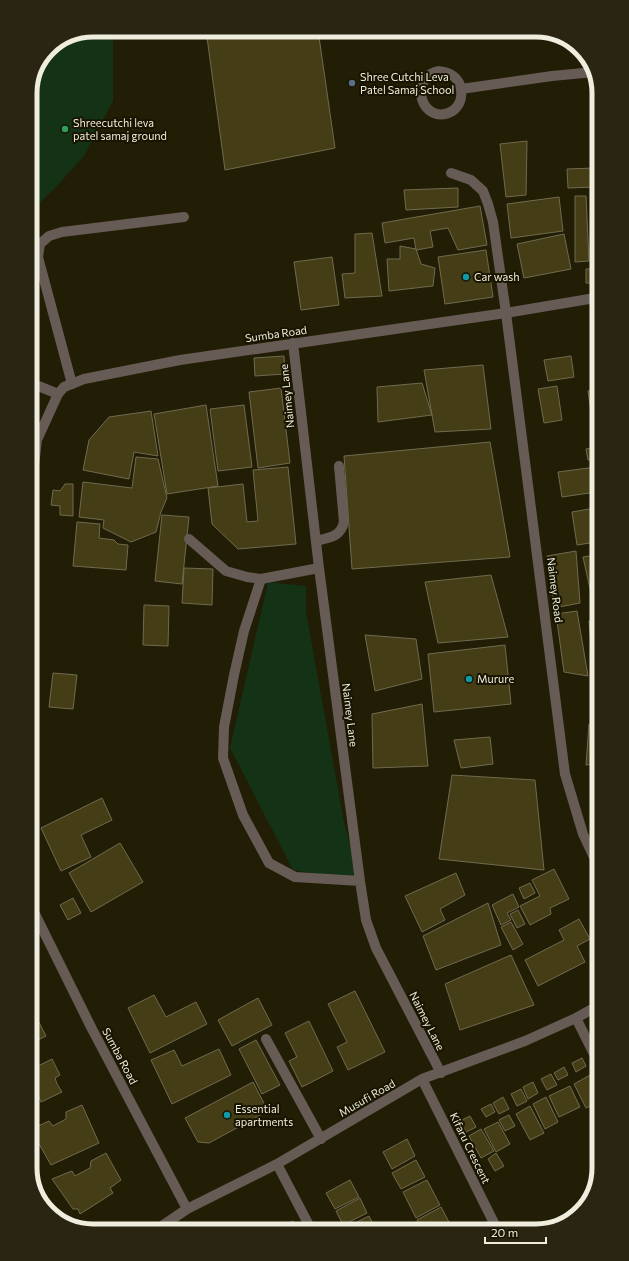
<svg xmlns="http://www.w3.org/2000/svg" width="629" height="1261" viewBox="0 0 629 1261" font-family="Commissioner,sans-serif">
<style>
.green{fill:#143215}
.building{fill:#443d15;stroke:#706b50}
.lines{fill:none;stroke-linecap:round;stroke-linejoin:round}
.service{stroke:#675b56;stroke-width:10}
.minor{stroke:#675b56;stroke-width:10}
.service-dot{fill:#5c6f8a;stroke:#181400;stroke-width:1.5}
.leisure-dot{fill:#2e9e5b;stroke:#181400;stroke-width:1.5}
.culture-dot{fill:#0f9aa8;stroke:#181400;stroke-width:1.5}
.labels{text-anchor:middle;stroke-width:4;stroke-linejoin:round;paint-order:stroke}
.poi-label{font-size:11px;fill:#efedde;stroke:#181400;text-anchor:start}
.street-label{font-size:11px;fill:#efedde;stroke:#181400}
.rim{fill:none;stroke:#efedde;stroke-width:5}
</style>
<rect width="100%" height="100%" fill="#221d05"/>
<path class="green" d="M93 30H113V101L84 156 55 188 31 211 30 89 48 48Z
M268 582 306 586V612L344 822 360 881 293 870 230 748Z"/>
<path class="building" d="M206 30H318L335 148 225 170Z
M527 141 526 195 506 197 500 144Z
M595 168V187L568 188 567 169Z
M458 188V207L406 210 404 190Z
M575 196H586L589 261 575 262Z
M591 196H595V261Z
M559 197 563 231 511 238 507 204Z
M480 206 487 245 458 250 448 228 430 231 433 247 416 250 414 238 385 243 382 223Z
M372 233 382 296 345 298 342 274 355 273V234Z
M564 234 571 269 524 278 517 244Z
M400 246 416 249 421 264 435 268 433 286 389 291 387 259H400Z
M486 250 493 297 445 304 438 257Z
M332 257 339 305 301 310 294 262Z
M586 269H595V283H586Z
M284 356 285 374 255 376 254 358Z
M571 356 574 377 548 381 544 360Z
M483 365 491 429 435 432 424 370Z
M422 383 432 415 378 422 377 387Z
M557 386 562 420 544 423 538 389Z
M281 388 290 463 258 468 249 392Z
M596 389V425L593 426 588 391Z
M206 405 218 486 167 494 154 414Z
M244 405 252 467 218 471 210 409Z
M151 411 158 456 134 452 129 479 83 470 89 440 109 417Z
M490 442 510 557 352 569 344 456Z
M596 447V459L588 460 586 449Z
M136 457 158 459 167 498 161 512 156 532 131 542 103 528 104 520 79 517 83 482 132 488Z
M288 467 296 544 238 549 212 524 208 488 243 484 247 522 258 521 253 470Z
M596 467V492L562 497 558 472Z
M65 484H73V516L60 515V506L51 505 53 490 60 491Z
M595 508 596 518V542L577 545 572 512Z
M162 515 189 517 182 584 155 581Z
M77 522 100 524 99 538 114 540 118 544 128 545 126 570 73 566Z
M576 551 580 603 554 608 547 556Z
M596 555 597 602H593L583 557Z
M184 568 213 569 212 605 182 603Z
M491 575 508 637 438 643 425 582Z
M144 605 169 606 168 646 143 645Z
M577 611 588 676 564 672 556 614Z
M597 620V668L593 669 589 621Z
M365 635 416 639 422 679 375 691Z
M505 645 511 704 434 712 428 654Z
M53 673 77 675 73 709 49 707Z
M422 704 428 766 373 768 372 714Z
M589 724H597V764L586 765Z
M490 737 493 764 461 768 454 740Z
M452 775 535 780 544 870 439 859Z
M102 798 112 820 81 835 91 857 61 871 41 828Z
M120 843 143 882 91 912 69 873Z
M554 869 569 899 550 908 551 914 530 925 520 906 540 896 532 880Z
M456 873 465 895 440 909 445 920 422 932 405 896Z
M530 883 535 893 524 899 519 888Z
M513 894 519 907 507 913 511 920 501 925 492 905Z
M73 898 81 913 68 920 60 905Z
M488 903 501 945 436 970 423 936Z
M518 910 525 924 517 928 510 914Z
M579 919 590 939 577 946 585 962 538 986 525 960 564 940 559 930Z
M511 922 523 944 513 950 501 927Z
M511 955 534 1005 460 1030 445 984Z
M355 991 385 1052 348 1070 337 1047 347 1042 328 1004Z
M154 995 166 1017 196 1002 207 1024 150 1053 128 1008Z
M258 998 272 1025 232 1046 218 1020Z
M34 1013 46 1036 34 1042Z
M309 1021 333 1071 302 1087 289 1061 297 1057 285 1033Z
M256 1040 280 1085 262 1094 239 1049Z
M219 1049 231 1075 172 1104 151 1060 174 1050 182 1066Z
M582 1058 586 1066 576 1072 572 1063Z
M52 1059 60 1075 55 1078 57 1084 62 1092 41 1102 34 1086V1068Z
M564 1067 568 1075 558 1080 554 1073Z
M551 1074 557 1085 547 1090 541 1079Z
M592 1074 599 1088V1102L586 1108 574 1084Z
M253 1082 268 1111 209 1143 198 1142 185 1118Z
M533 1082 538 1093 528 1099 523 1087Z
M570 1086 580 1107 559 1117 549 1096Z
M521 1089 527 1101 517 1106 511 1094Z
M503 1097 509 1109 499 1114 493 1103Z
M546 1097 558 1122 545 1129 533 1104Z
M491 1104 495 1112 486 1117 481 1109Z
M82 1105 99 1143 51 1165 34 1135V1128L49 1121 53 1126 66 1119V1112Z
M530 1106 544 1133 530 1140 516 1114Z
M599 1106V1117L597 1118 592 1110Z
M509 1115 515 1126 505 1131 499 1120Z
M470 1116 476 1127 466 1132 460 1121Z
M498 1122 510 1144 496 1152 484 1129Z
M481 1129 494 1151 481 1158 469 1136Z
M407 1139 415 1156 392 1169 383 1152Z
M106 1153 121 1180 110 1188 113 1193 80 1214 78 1209H73L52 1179 72 1171 75 1176 90 1168 91 1161Z
M496 1153 504 1166 495 1171 488 1159Z
M416 1160 425 1177 401 1189 392 1173Z
M350 1180 359 1197 335 1209 326 1193Z
M427 1180 440 1205 416 1218 403 1192Z
M360 1198 367 1213 343 1225 336 1211Z
M441 1207 450 1224 444 1227 421 1228 417 1220Z
M369 1216 375 1228H345Z
M293 1221 297 1229H276Z"/>
<g class="lines">
<path class="service" d="M438 71C448 72 456 75 460 85 469 115 430 126 422 99 418 86 425 74 438 71Z
M461 89 552 76 594 72
M451 173 471 180 483 191 488 204 493 222 506 313
M72 384 38 257 40 244 49 236 62 232 184 217
M189 539 226 571 247 577 261 579
M316 541C329 537 340 538 344 522L339 466"/>
<path class="minor" d="M506 313 565 774 583 834 598 866
M293 343 319 568 360 881 366 920 376 948 441 1073
M31 383 58 394
M32 483 37 440 58 394 64 387 84 379 180 360 506 313 595 298
M319 568 261 579 244 631 234 675 224 727 223 758 243 815 269 863 295 877 360 881
M34 912 92 1029 187 1209
M576 1018 599 1064
M266 1039 321 1139
M422 1079 496 1227
M277 1164 311 1229
M156 1230 187 1209 277 1164 422 1079 525 1041 576 1018 598 1006"/>
</g>
<circle class="service-dot" cx="352" cy="83" r="4"/>
<circle class="leisure-dot" cx="65" cy="129" r="4"/>
<g class="culture-dot">
<circle cx="466" cy="277" r="4"/>
<circle cx="469" cy="679" r="4"/>
<circle cx="227" cy="1115" r="4"/>
</g>
<g class="labels">
<g class="poi-label">
<text x="360" y="81">Shree Cutchi Leva<tspan x="360" dy="13">Patel Samaj School</tspan></text>
<text x="73" y="127">Shreecutchi leva<tspan x="73" dy="13">patel samaj ground</tspan></text>
<text x="474" y="281">Car wash</text>
<text x="477" y="683">Murure</text>
<text x="235" y="1113">Essential<tspan x="235" dy="13">apartments</tspan></text>
</g>
<g class="street-label">
<text transform="translate(276 334) rotate(-8)" y="4">Sumba Road</text>
<text transform="translate(287 396) rotate(-96)" y="4">Naimey Lane</text>
<text transform="translate(555 590) rotate(83)" y="4">Naimey Road</text>
<text transform="translate(350 715) rotate(83)" y="4">Naimey Lane</text>
<text transform="translate(427 1021) rotate(63)" y="4">Naimey Lane</text>
<text transform="translate(120 1056) rotate(62)" y="4">Sumba Road</text>
<text transform="translate(367 1098) rotate(-30)" y="4">Musufi Road</text>
<text transform="translate(470 1148) rotate(64)" y="4">Kifaru Crescent</text>
</g>
</g>
<path d="M0 0H629V1261H0ZM93 37H536A56 56 0 0 1 592 93V1168A56 56 0 0 1 536 1224H93A56 56 0 0 1 37 1168V93A56 56 0 0 1 93 37Z" fill="#292512" fill-rule="evenodd"/>
<path class="rim" d="M93 37H536A56 56 0 0 1 592 93V1168A56 56 0 0 1 536 1224H93A56 56 0 0 1 37 1168V93A56 56 0 0 1 93 37Z"/>
<path d="M485 1237v6h61v-6" fill="none" stroke="#efedde" stroke-width="2"/>
<text x="491" y="1237" font-size="12" fill="#efedde" stroke="#181400" stroke-width="3" paint-order="stroke">20 m</text>
</svg>
